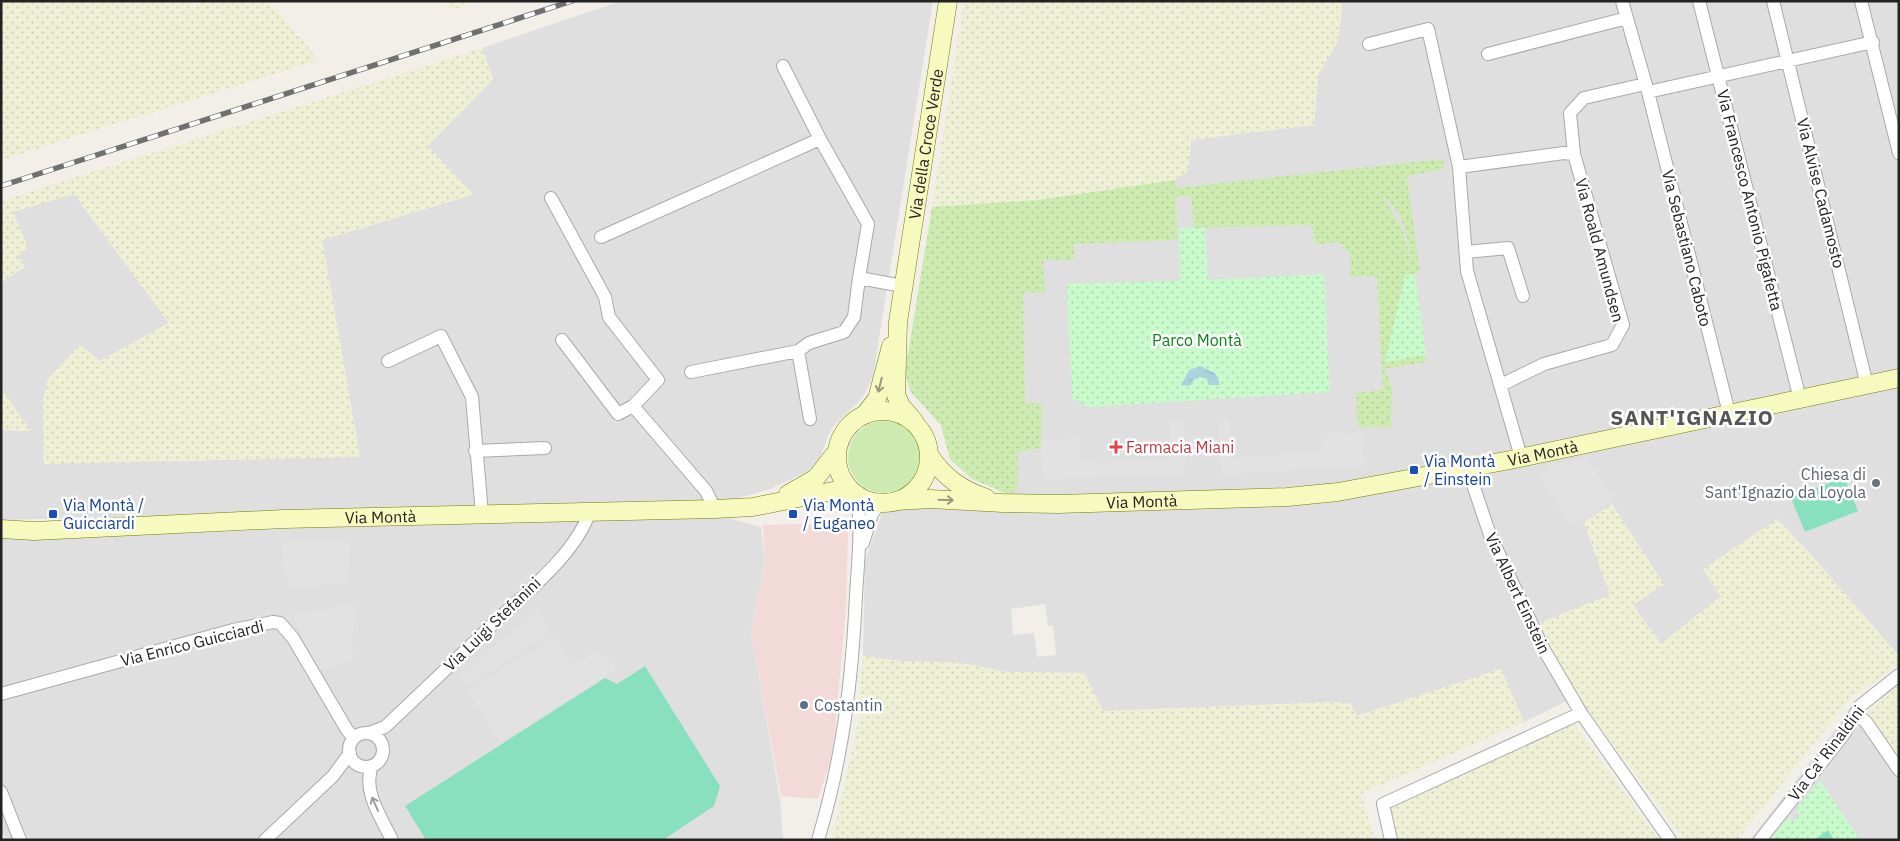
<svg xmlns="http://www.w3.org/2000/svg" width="1900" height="841" viewBox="0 0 1900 841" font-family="'IBM Plex Sans',sans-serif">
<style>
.residential{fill:#e0dfdf;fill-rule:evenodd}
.commercial{fill:#f2dad9}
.farmland{fill:url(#farmland-dots)}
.grass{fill:url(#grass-dots);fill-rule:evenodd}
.park{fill:url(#park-dots)}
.garden{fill:#cdebb0}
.pitch{fill:#88e0be}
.parking{fill:#e2e2e2}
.water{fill:url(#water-ripples)}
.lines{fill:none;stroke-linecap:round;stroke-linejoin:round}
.street-casing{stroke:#a9a9a9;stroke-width:14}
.secondary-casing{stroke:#707d05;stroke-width:19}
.street{stroke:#fff;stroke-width:12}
.secondary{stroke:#f7fabf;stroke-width:18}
.rail-casing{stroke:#707070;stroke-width:5.5}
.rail{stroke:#fff;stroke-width:4;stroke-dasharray:11;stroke-linecap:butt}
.oneway{stroke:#979978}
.oneway2{stroke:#9c9c9c}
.health-dot{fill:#e0444e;stroke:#fff;stroke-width:2}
.transit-dot{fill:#1a4fb4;stroke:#fff;stroke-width:2}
.worship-dot{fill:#6b7280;stroke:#fff;stroke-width:2}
.service-dot{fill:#5c6f8a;stroke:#fff;stroke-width:2}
.labels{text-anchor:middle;stroke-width:5;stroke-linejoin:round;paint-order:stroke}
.street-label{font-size:16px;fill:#222;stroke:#fff}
.park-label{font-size:16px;fill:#0c8416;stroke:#fff}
.health-label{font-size:16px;fill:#be3a42;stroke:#fff;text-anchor:start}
.transit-label{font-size:16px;fill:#164399;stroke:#fff;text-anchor:start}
.worship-label{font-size:16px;fill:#5b616d;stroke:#fff;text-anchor:end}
.service-label{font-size:16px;fill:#4e5e75;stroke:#fff;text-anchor:start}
.district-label{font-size:21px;font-weight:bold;letter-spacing:1px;fill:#555;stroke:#fff}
</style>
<defs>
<pattern id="farmland-dots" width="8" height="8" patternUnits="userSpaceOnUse" patternTransform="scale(1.25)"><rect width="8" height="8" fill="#eef0d5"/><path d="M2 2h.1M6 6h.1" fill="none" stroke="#ccceb7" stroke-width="1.8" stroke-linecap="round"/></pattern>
<pattern id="grass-dots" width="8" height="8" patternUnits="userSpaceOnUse" patternTransform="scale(1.25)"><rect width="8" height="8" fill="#cdebb0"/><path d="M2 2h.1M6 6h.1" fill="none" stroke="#b0c997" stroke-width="1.8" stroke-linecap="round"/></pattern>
<pattern id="park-dots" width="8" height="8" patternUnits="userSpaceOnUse" patternTransform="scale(1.25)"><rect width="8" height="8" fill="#c8facc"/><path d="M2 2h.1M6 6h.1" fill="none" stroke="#acd6af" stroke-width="1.8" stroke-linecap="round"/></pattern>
<pattern id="water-ripples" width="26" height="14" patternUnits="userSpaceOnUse" patternTransform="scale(1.25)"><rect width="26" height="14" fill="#aad3df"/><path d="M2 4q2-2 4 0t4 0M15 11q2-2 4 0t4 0" fill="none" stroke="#92b5bf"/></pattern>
</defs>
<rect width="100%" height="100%" fill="#f2efe9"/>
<path class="residential" d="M621 1H933L873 376 863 397 831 429 819 460 808 471 770 489 735 499 692 503 1 520V430L30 431 1 390V282L25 267 18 256 13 212 74 194 169 323 100 361 80 345 48 379 43 401 360 457 322 240 472 195 427 146 493 79 482 48Z
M1341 1H1899V370L1347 484 1146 494 1010 495 972 479 950 459 941 425 910 391 932 207 1038 200 1175 180 1188 171 1191 140 1314 125 1318 75 1338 41 1342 8Z
M1899 385V656L1806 549 1703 569 1721 596 1661 644 1633 605 1664 584 1584 522 1610 595 1577 696 1524 722 1501 669 1357 716 1337 702 1103 711 1084 673 1007 672 961 663 899 661 863 656 865 561 883 511 921 506 1337 500 1387 492ZM1045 604 1048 626H1053L1056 655 1037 657 1034 633 1013 635 1011 609Z
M728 518 761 527 765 562 751 632 780 799 783 840H6L1 830V537L163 534 396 524Z
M1857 701 1899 762V840H1750Z"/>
<path class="commercial" d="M840 523 848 533 846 608 834 741 829 765 818 799 781 796 751 633 765 563 763 525Z"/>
<path class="farmland" d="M1 1H189L195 8 202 1H268L319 60 1 160Z
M443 1H477L451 10Z
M964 1H1341L1342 8 1338 41 1318 75 1314 125 1191 140 1188 171 1175 180 1038 200 932 207Z
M482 48 493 79 428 146 473 194 322 240 360 457 44 464 43 401 48 379 80 345 100 361 169 323 74 194 13 212 28 248 18 256 25 267 1 282V201Z
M1 390 3 391 31 431 1 430Z
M1612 504 1664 584 1633 605 1661 644 1721 596 1703 569 1777 519 1806 549 1899 656V666L1852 696 1737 840H1685L1577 696 1536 624 1610 595 1584 522Z
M863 656 899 661 961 663 1007 672 1084 673 1103 711 1337 702 1350 703 1357 716 1501 669 1524 722 1361 794 1375 840H832L858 724Z
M1899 683V762L1866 714Z
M1572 721 1659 840H1399L1389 810 1392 803Z"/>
<path class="grass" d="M1443 159 1444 169 1407 176 1420 272 1412 274 1413 290 1415 281 1426 362 1385 369 1392 388 1391 427H1358L1356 393 1383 390 1377 277 1350 276V254L1346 250H1341L1343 244 1337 242 1315 245 1312 225 1194 228 1191 196 1176 197 1177 240 1074 244V260H1043L1045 292 1023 293 1025 403H1042L1041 448 1018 452 1017 489 1010 495 972 479 950 459 941 425 910 391 905 372 932 207 1038 200 1175 180 1176 188ZM1383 197C1402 209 1409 239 1411 261L1404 233Z"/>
<path class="park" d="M1179 228H1205L1208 280 1324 274 1330 392 1088 407 1072 398 1067 284 1180 281Z
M1415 273 1426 355 1385 362 1405 276Z
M1820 781 1860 840H1770L1789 817 1793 821 1800 815 1796 809Z"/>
<path class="garden" d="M848 457a36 36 0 1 1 72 0a36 36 0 1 1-72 0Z"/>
<path class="pitch" d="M1844 477 1858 511 1805 532 1791 498Z
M645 666 720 786 714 806 663 840H426L405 806 605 678 617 684Z
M1828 830 1834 840H1814Z"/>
<path class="parking" d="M1229 418 1233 458 1322 452 1321 434 1362 432 1364 466 1221 474 1218 419Z
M1170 421H1184L1185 475 1042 479 1041 440 1080 439V463L1170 460Z
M1586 458 1613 499 1571 526 1539 474 1548 469 1546 466Z
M280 538 350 542 348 582 288 588Z
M355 605 352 662 320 670 301 636 292 613Z
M537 610 551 633 466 686 460 677Z
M554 637 573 665 596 651 617 669 500 742 468 690Z"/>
<path class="water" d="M1201 366 1216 374 1220 385H1209L1207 379 1200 377 1193 380 1191 385 1181 386 1189 370Z"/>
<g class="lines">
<g class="street-casing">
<path id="street" d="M1622 1 1648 92 1729 413
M1699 1 1800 399
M1773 1 1867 385
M1861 1 1899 153
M1369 44 1428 29 1459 167 1467 271 1521 457
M1488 54 1627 18
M783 66 820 139 868 224 859 278
M1648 92 1873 42
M1459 167 1564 153 1574 154
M551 198 605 297 609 317 658 380 633 406 706 491 715 509
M601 237 820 139
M1466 252 1508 248 1523 296
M562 340 618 414 633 406
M798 351 810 419
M388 361 441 336 472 397 482 514
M691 372 798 351 809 343 844 332 854 317 859 278 903 286
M1501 385 1544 364 1612 345 1623 325 1574 154 1570 113 1584 98 1645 84
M475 451 545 448
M1467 467 1490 535 1543 648 1581 713 1670 840
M863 543 872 514 880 503
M1 694 233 630 273 622 280 623 293 638 347 730 354 738
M1856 714 1866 722 1899 770
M349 750a17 17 0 1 1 34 0a17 17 0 1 1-34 0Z
M369 733 385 727C422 692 459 657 495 622 526 593 576 553 589 513
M372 766C362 791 381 817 392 840
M1 792 20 840
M265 840 333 776 350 753
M818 840C843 757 852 681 856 595 858 562 862 528 857 496
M1391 840 1383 804 1581 713
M1760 840 1844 734 1860 706 1899 675"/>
</g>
<g class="secondary-casing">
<g id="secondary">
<circle cx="883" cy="457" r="46"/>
<path d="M865 414 877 399 891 346"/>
<path id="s1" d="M914 421 901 406 896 395 898 322 948 1"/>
<path d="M930 456C945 478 961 489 986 498"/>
<path d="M788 494 816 478 837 451"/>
<path id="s2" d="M897 501 930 499 1003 503 1058 504 1287 497 1338 492 1510 460 1899 378"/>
<path id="s3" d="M1 529 34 531 284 519 715 509 753 507 833 491 855 494"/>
</g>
</g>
<use href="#street" class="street"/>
<use href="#secondary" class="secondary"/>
<g class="rail-casing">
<path id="rail" d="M1 186 572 1"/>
</g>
<use href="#rail" class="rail"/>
</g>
<defs><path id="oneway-shaft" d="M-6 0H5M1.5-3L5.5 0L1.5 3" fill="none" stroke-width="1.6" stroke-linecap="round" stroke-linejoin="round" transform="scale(1.25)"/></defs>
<g class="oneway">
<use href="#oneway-shaft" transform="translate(880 385) rotate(104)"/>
<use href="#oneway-shaft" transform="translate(946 500) rotate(2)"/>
</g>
<use class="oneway2" href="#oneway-shaft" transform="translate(375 804) rotate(-114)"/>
<path class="health-dot" d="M1113.5 439.5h5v5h5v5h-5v5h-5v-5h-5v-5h5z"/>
<g class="transit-dot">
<rect x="1409" y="465" width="10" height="10" rx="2.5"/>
<rect x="48" y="509" width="10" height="10" rx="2.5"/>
<rect x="788" y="509" width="10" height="10" rx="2.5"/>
</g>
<circle class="worship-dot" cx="1876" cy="483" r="5"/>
<circle class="service-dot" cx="804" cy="705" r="5"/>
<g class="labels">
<g class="street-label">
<text dy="6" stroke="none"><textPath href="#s1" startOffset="285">Via della Croce Verde</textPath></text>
<text transform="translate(1821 193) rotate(76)" y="6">Via Alvise Cadamosto</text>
<text transform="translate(1750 200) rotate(76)" y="6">Via Francesco Antonio Pigafetta</text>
<text transform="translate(1687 248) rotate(76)" y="6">Via Sebastiano Caboto</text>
<text transform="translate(1600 250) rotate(75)" y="6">Via Roald Amundsen</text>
<text dy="6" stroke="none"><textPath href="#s2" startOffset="650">Via Montà</textPath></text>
<text dy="6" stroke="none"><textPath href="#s2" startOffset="245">Via Montà</textPath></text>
<text dy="6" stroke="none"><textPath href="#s3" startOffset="380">Via Montà</textPath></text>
<text transform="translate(1518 593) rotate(65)" y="6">Via Albert Einstein</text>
<text transform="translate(492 624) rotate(-44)" y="6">Via Luigi Stefanini</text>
<text transform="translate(192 643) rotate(-14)" y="6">Via Enrico Guicciardi</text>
<text transform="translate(1826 753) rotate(-53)" y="6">Via Ca' Rinaldini</text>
</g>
<g class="park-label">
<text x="1197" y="346">Parco Montà</text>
</g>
<g class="health-label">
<text x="1126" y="453">Farmacia Miani</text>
</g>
<g class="transit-label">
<text x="1424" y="467">Via Montà<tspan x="1424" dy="18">/ Einstein</tspan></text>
<text x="63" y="511">Via Montà /<tspan x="63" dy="18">Guicciardi</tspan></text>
<text x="803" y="511">Via Montà<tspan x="803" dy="18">/ Euganeo</tspan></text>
</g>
<g class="worship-label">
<text x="1866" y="480">Chiesa di<tspan x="1866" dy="18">Sant'Ignazio da Loyola</tspan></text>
</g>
<g class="service-label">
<text x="814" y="711">Costantin</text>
</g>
<g class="district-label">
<text x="1692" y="425">SANT'IGNAZIO</text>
</g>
</g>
<rect width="1900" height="841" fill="none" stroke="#222222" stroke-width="5"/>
</svg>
